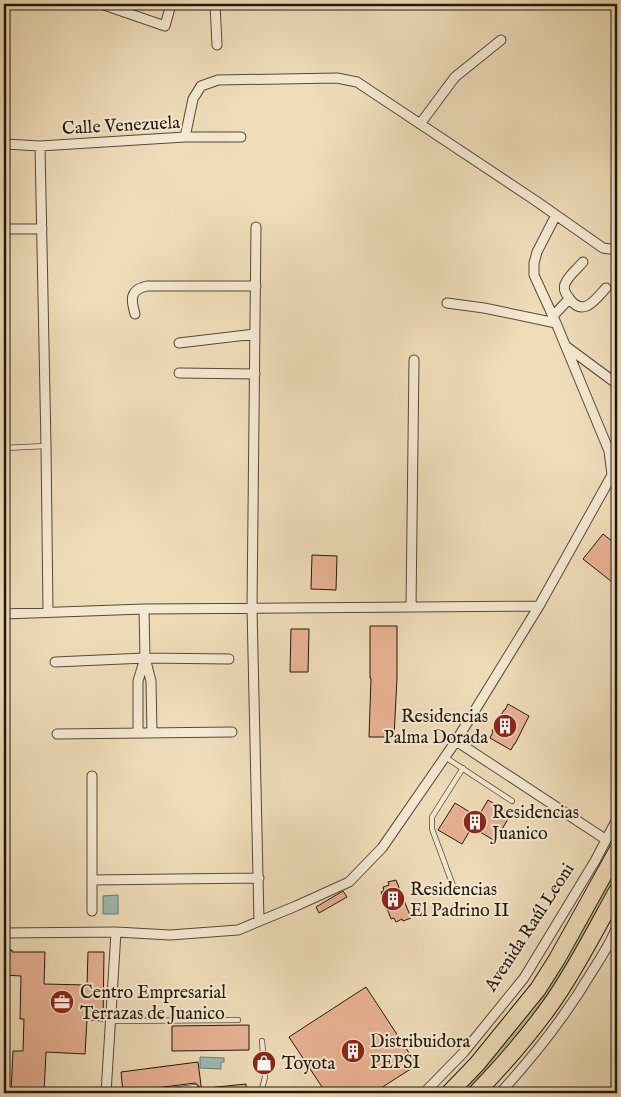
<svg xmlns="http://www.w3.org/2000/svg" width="621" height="1097" viewBox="0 0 621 1097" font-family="'IM FELL English',serif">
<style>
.green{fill:#b9c190;stroke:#6e6c4e}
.water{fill:#9abbb4;stroke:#6a7a71}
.building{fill:#e9b395;stroke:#22180d}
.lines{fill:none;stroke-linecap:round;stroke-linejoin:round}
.lane-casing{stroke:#554938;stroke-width:6}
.street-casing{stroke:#554938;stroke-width:11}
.highway-casing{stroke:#22180d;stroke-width:18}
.lane{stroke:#f5e9d2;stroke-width:4.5}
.street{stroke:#f5e9d2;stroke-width:9}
.highway{stroke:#efddb9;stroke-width:16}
.labels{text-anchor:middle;stroke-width:4;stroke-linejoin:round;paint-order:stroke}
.street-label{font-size:18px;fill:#22180d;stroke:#f5e9d2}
.poi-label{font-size:18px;fill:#22180d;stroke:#f5e9d2;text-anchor:start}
</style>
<rect width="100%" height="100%" fill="#efddb9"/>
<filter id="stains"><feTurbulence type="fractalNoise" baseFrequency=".004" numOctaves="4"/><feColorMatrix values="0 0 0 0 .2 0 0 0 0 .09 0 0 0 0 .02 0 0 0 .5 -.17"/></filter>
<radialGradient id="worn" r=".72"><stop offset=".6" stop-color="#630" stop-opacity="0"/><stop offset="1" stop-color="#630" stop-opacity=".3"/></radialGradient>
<path class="green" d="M617 865V881L547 999 481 1081 468 1093H455Z"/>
<path class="water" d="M118 895V914H103V896Z
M200 1057 224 1058V1062H221V1069L200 1068Z"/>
<path class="building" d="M603 534 613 542 617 537V586L583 559Z
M312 555 337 556 336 590 311 589Z
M370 626H397V678L394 737H369L371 678H370Z
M291 629H309L308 672H290Z
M508 704 529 716 515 744H514L511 750 490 738 493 732 492 731 504 710H505Z
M488 800 511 814 495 841 472 827 462 844 438 830 455 803 478 817Z
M396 880 411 918 403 921 402 919 396 922 394 918 391 919 381 892 384 891 383 887 389 885 388 882Z
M343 891 347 897 319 913 316 907Z
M4 950H12V952H45L44 984 87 985 88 952H104L103 1021 87 1020 85 1054 46 1052 44 1093H11L13 1051H23L24 1019H20L21 976 4 975Z
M366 987 417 1065 373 1093H326L289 1037Z
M249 1025V1050L172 1051V1026Z
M198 1062 202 1093H178L197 1090 199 1086 195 1083 148 1089 145 1091 123 1093 121 1072Z
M246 1084V1093H208L207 1088Z"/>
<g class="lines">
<g class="lane-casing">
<path id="lane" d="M4 448 46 446
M445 757 512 801
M455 891 432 829V817L463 768
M111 1021 238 1020
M149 1093 195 1087
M261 1093 265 1077 262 1041"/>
</g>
<g class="street-casing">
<path id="street" d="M101 4 165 26 171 4
M215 4 217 45
M420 124 455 77 501 40
M185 137 193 99 201 86 218 80 337 78 357 82 536 201 603 248 617 250
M4 144 40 146 185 137H241
M40 146 46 446 48 611
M556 215 537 252 534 263V275L556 323 609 451 612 475
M256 227 252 608 259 921
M4 229H42
M583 262C577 269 568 276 565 284 563 290 566 294 569 298 583 318 595 300 606 288
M447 303 484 308 556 323
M135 314C131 300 129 290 147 286H256
M553 316 569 299
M179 343 255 334
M567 347 617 384
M179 373 255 374
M411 607 414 360
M144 609 145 658 151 681 152 733
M4 614 144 609 539 606
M55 662 145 658 229 659
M138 733V681L145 658
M57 734 232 732
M456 741 605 839
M92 776V911
M92 880 259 878
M4 933 116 932 170 935 238 930 296 906 349 882 382 848 456 741 539 606 612 475 617 467
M106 1093 116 932
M424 1093 464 1052 524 978 595 861 617 819
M500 1093C535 1055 567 1014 593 970 602 956 612 941 617 926"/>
</g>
<g class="highway-casing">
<path id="highway" d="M449 1093 477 1064 538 989 557 959 617 851
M476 1093C504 1064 531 1033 554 1000 578 965 597 927 617 891"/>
</g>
<use href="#lane" class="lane"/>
<use href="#street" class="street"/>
<use href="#highway" class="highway"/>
</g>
<defs>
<g id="building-disc" transform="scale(1.25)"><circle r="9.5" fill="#8f2418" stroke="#f5e9d2"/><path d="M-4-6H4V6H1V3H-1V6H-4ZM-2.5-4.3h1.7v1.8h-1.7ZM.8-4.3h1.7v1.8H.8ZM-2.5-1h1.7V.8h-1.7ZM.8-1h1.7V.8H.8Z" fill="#fff"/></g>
<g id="office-disc" transform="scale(1.25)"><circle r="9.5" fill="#8f2418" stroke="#f5e9d2"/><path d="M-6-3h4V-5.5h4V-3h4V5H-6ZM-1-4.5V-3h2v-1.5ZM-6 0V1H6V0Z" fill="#fff"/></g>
<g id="shop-disc" transform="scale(1.25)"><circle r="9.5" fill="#8f2418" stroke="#f5e9d2"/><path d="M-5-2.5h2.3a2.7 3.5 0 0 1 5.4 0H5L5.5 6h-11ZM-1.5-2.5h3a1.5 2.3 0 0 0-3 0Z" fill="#fff"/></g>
</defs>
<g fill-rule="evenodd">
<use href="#building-disc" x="505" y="726"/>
<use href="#building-disc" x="475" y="822"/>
<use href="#building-disc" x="393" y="899"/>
<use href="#office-disc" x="62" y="1002"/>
<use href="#building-disc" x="353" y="1051"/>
<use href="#shop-disc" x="264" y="1063"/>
</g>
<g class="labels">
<g class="street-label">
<text transform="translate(121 125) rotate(-3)" y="6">Calle Venezuela</text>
<text transform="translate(529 927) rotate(-57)" y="6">Avenida Raúl Leoni</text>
</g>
<g class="poi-label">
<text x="488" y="722" text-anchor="end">Residencias<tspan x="488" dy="21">Palma Dorada</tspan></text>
<text x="492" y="818">Residencias<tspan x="492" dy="21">Juanico</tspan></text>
<text x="410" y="895">Residencias<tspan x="410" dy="21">El Padrino II</tspan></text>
<text x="80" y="998">Centro Empresarial<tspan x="80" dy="21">Terrazas de Juanico</tspan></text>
<text x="370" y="1047">Distribuidora<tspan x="370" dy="21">PEPSI</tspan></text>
<text x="282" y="1069">Toyota</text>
</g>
</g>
<rect width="621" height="1097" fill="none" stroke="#efddb9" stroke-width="20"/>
<rect x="5" y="5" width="611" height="1087" fill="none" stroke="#22180d" stroke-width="2.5"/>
<rect x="10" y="10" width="601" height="1077" fill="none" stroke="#22180d"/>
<rect width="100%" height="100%" filter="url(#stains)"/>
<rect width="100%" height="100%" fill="url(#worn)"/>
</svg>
